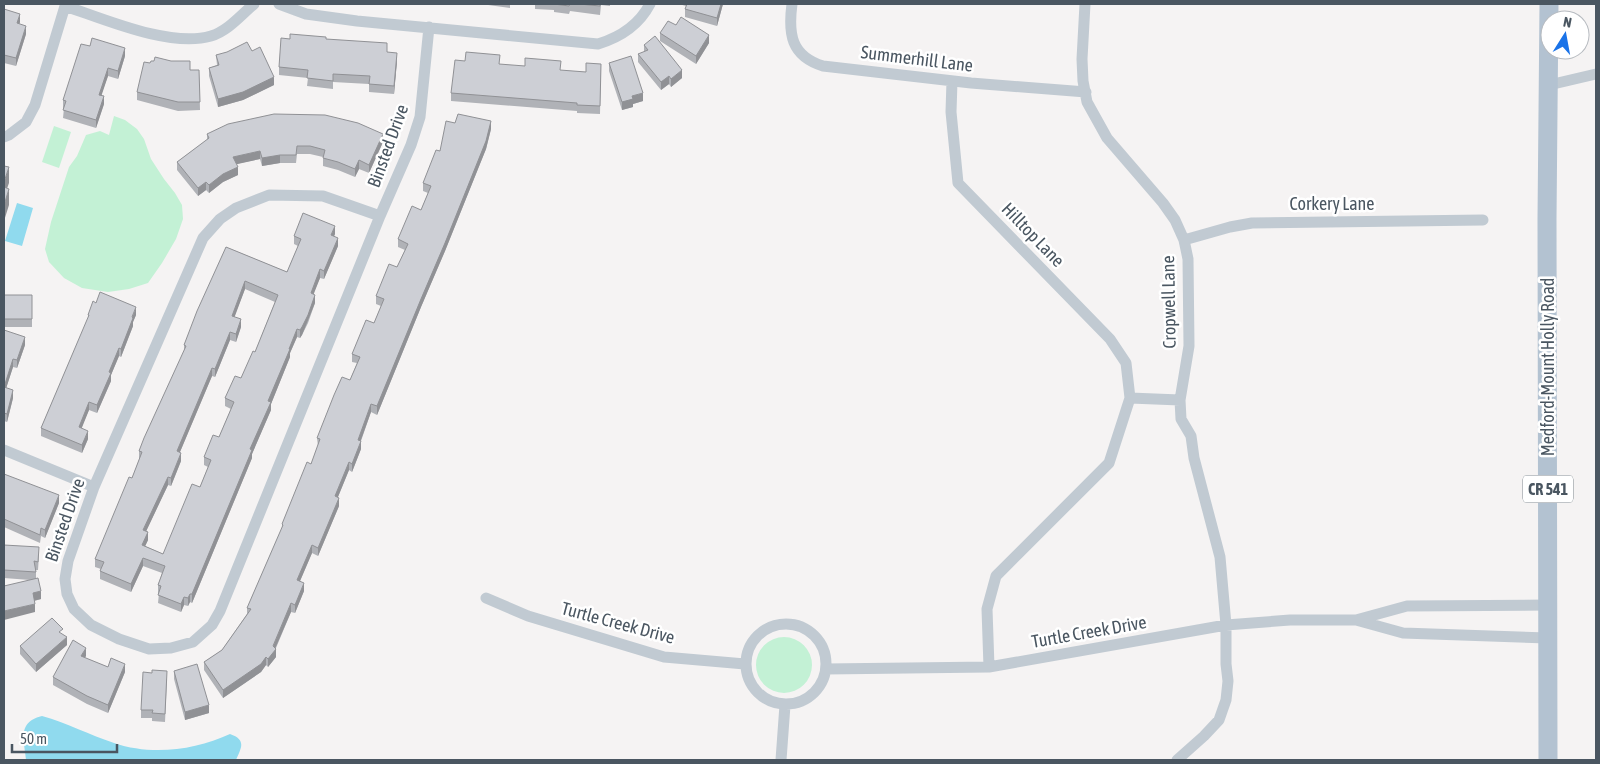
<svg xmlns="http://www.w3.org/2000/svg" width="1600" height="764" viewBox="0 0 1600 764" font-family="'Asap Condensed',sans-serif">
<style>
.green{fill:#c3f1d5}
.water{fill:#90daee}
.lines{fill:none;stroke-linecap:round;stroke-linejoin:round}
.street{stroke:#c1cad2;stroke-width:11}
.primary{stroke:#b3c2d1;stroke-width:19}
.wall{fill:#b0b2b7;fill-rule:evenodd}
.shaded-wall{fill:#909195}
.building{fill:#cdcfd5;stroke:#909195;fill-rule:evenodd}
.labels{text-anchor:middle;stroke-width:5;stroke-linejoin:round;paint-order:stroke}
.shield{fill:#fff;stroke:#808990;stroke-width:1}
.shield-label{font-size:16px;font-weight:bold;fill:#4a5661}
.street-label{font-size:18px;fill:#4a5661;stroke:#fff}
</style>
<rect width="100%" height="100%" fill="#f5f3f3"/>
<path class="green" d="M114 116 125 120 137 129 144 139 151 159 164 179 175 193 182 205 183 219 176 239 162 263 148 283 129 289 108 292 82 288 64 278 49 262 45 249 51 222 69 167 77 156 86 135 100 131 109 135Z
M54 126 71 132 59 168 42 162Z
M756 665a28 28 0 1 1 56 0a28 28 0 1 1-56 0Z"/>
<path class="water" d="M17 203 33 208 22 246 5 241Z
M42 716C67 723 90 735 114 743 152 756 195 750 230 734 247 740 241 748 236 760H26C24 740 17 722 42 716Z"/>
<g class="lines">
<path class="street" d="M279 4 306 14 357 21 598 44C621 37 639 25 650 4
M792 4C788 34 791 56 823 66L971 83 1086 92
M1085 4 1082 59 1083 81 1087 102 1107 138 1163 203 1175 220 1184 240 1188 259 1189 346 1180 400 1181 419 1191 436 1194 458 1220 557 1226 625V664L1228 681 1226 700 1219 720 1204 736 1177 760
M952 81 951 112 958 183 1110 339 1126 363 1130 398 1109 463 996 576 987 609 989 667
M1549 85 1596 74
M4 137 9 135 26 122 35 105 65 6C104 19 170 48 211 36 228 31 241 15 254 4
M380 216 323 196 269 195 236 208 220 219 203 238 94 487 68 561 65 579 67 594 74 609 91 625 119 639 149 649 171 648 193 642 212 625 220 611 380 216 411 145 420 117 429 27
M1184 240 1230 227 1252 223 1483 220
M1130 398 1180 400
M4 450 94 487
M486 598 528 616 664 657 745 664
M1548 605 1407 606 1356 620 1403 633 1548 638
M746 664a40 40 0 1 1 80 0a40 40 0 1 1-80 0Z
M826 669 989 667 1226 625 1290 620H1356
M781 760 785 705"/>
<path class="primary" d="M1548 760 1547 219 1549 4"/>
</g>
<path class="wall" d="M481 4H510V8Z
M535 4H610V6L601 5 600 15 570 11 569 14 554 12V10L535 9Z
M679 4H723L717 26 685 17V9L686 6Z
M4 9 20 22 19 24 26 34 16 66 4 63Z
M660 33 709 43 696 64 660 41Z
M326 39 387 52 397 61 394 94 369 92V84L333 82V89L307 86 308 78 279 75V67Z
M644 45 682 78 671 87 669 84 661 90 638 62V54L644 52Z
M252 51 274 85 243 100 218 107 209 76V68L217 65 216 55Z
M125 56 118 79 108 76 101 95 104 104 96 128 63 118 64 108H63V100Z
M609 63 643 101 633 104V107L622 110 609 71Z
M601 64 600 114 577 113V111L451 101V93L561 71 586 72Z
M190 70H199L200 110 178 111 137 100V92Z
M491 129 486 149 445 251 421 307 377 415 371 412 361 441V449L352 472 349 470 338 497 339 506 318 556 312 553 300 581 304 591 295 613 291 612 276 648V657L268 667 266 665 261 672 223 698 204 670V662L222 650 247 614V608L282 528V524L311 464 318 446 317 438 350 380 357 363 352 362V354L374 323 381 306 376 304V296L397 267 405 250 398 247V239L421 210 428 193 423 191V183L440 151Z
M207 134 383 142 369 173 359 169 355 177 338 170 323 166V157L310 154H297L296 163H280L262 166 260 159 236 164 238 175 223 182 209 193 206 190 198 196 177 170V162L207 140Z
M335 234 334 236 338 246 324 279 320 278 313 294 315 303 308 323 302 335 300 338 297 337 290 353V357L271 404V410L252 454V458L192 603 190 602 188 606 184 605 181 612 158 603 159 593H158V585L162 573 143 566 131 592 100 579V571L101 569 95 567V559L132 478 139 460V451L184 352V345L226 247 287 272 298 246 294 244V236ZM245 289 275 302 255 352 241 378 225 398V406L231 409 219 437 204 457V465L208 467 200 487 163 554 145 546 148 540 146 531 168 485 171 486 181 461 180 452 212 376 215 377 230 340 236 342 241 327 234 317Z
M4 295H32V327H4Z
M96 303 136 315 133 322V326L121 357 119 356 111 375V381L97 413 89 410 81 428 88 439 82 453 41 436V428L88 319V315Z
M4 330 25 345 17 368 13 367 6 388 13 398 7 422 4 421Z
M4 474 59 503 45 538 41 536 40 543 4 527Z
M4 545 39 555 38 570H36V578L41 599 34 601 35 612 30 580 4 578Z
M67 645 36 672 20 654V646Z
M86 656 85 658 108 667 125 672 108 713 87 704 53 685V677Z
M174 671 209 713 185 720 174 679Z
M167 679 165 722 152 721V718H141V710Z"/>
<path class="shaded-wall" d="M721 4H723L717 26V18Z
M20 14V22L17 31V23Z
M26 26V34L16 66V58Z
M709 35V43L696 64V56Z
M125 48V56L118 79V71Z
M397 53V61L394 94V86Z
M108 68V76L99 103V95Z
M682 70V78L671 87V79Z
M669 76V84L661 90V82Z
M274 77V85L243 100 218 107V99Z
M643 93V101L633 104V107L622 110V102L632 96Z
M104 96V104L96 128V120Z
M491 121V129L486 149 445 251 421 307 377 415V406Z
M383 134V142L369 173V165Z
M260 151V159L233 165V157Z
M280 155V163L262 166V158Z
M359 160V169L355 177V169Z
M9 167V183L4 197V182Z
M238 167V175L223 182 209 193V185L223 174Z
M206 182V190L198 196V188Z
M9 189V205L4 221V205Z
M335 226V234L331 243V235Z
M338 238V246L324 279V271Z
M320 269V278L311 301V293Z
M245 281V289L232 324V316Z
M315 295V303L302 335 300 338V330Z
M136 307V315L133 322V326L121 357V349Z
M241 319V327L236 342V334Z
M297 329V337L290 353V357L271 404V410L252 454V458L192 603V594L250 449 268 401Z
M230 332V340L215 377V369Z
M25 337V345L17 368V360Z
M119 348V356L111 375V381L97 413V405L109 372Z
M13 359V367L4 395V387Z
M212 368V376L177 459V451Z
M13 390V398L7 422V414Z
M89 402V410L79 435V427Z
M371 404V412L358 448V440Z
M88 431V439L82 453V445Z
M361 441V449L352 472V464Z
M181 453V461L171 486V478Z
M349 462V470L335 504V496Z
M168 477V485L143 538V530Z
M59 495V503L45 538V530Z
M339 498V506L318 556V548Z
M148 532V540L142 553V545Z
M312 545V553L297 588V580Z
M143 558V566L131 592V584Z
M304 583V591L295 613V605Z
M41 591V599L33 601V593Z
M190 594V602L188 606V598Z
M184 597V605L181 612V604Z
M291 603V612L274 651 276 649V657L268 667V659Z
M35 604V612L4 620V611Z
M67 637V645L36 672V664Z
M86 648V656L81 664V656Z
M266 657V665L261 672 223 698V690Z
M125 664V672L108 713V705Z
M209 705V713L185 720V712Z"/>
<path class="building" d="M554 4H570L569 6Z
M579 4H600V6Z
M687 4H721L717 18 685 9Z
M4 9 20 14 17 23 26 26 16 58 4 55Z
M681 17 709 35 696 56 660 33 668 21 676 25Z
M290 34 326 37V39L387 43V52L397 53 394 86 369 84 370 76 333 74V81L307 78 308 70 279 67 281 38 290 39Z
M655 36 682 70 671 79 669 76 661 82 638 54 648 50 644 45Z
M92 38 125 48 118 71 108 68 99 95 104 96 96 120 63 110 66 101 63 100 81 44 90 46Z
M247 42 252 51 260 47 274 77 243 92 218 99 209 68 219 65 216 55 227 52Z
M466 52 500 55 499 64 525 66V58L561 61 560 70 586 72V63L601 64 600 106 577 105V103L451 93 455 60 465 61Z
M631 56 643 93 632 96 633 99 622 102 609 63Z
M155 57 171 61H190V70H199L200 102H178L137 92 144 62 150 63 151 61H154Z
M274 114 325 115 358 123 383 134 369 165 359 160 355 169 338 162 323 158 325 150 310 146H297L296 155H280L262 158 260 151 233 157 238 167 223 174 209 185 206 182 198 188 177 162 209 138 207 134 228 124Z
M458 114 491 121 486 141 445 243 421 299 377 406 371 404 358 440 361 441 352 464 349 462 335 496 339 498 318 548 312 545 297 580 304 583 295 605 291 603 273 646 276 649 268 659 266 657 261 664 223 690 204 662 222 650 251 609 247 608 283 525 282 524 307 462 311 464 320 439 317 438 334 395 342 377 350 380 360 357 352 354 366 320 374 323 384 299 376 296 389 264 397 267 408 244 398 239 412 206 421 210 431 186 423 183 436 150 440 151 446 121 455 123Z
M4 166 9 167 4 182Z
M4 187 9 189 4 205Z
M303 213 335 226 331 235 338 238 324 271 320 269 311 293 315 295 308 315 302 327 300 330 297 329 289 349H290L268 401 271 402 250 449 252 450 192 594H190L188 598 184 597 181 604 158 595 161 586 158 585 165 566 143 558 131 584 100 571 104 562 95 559 129 477 132 478 142 452 139 451 144 438 186 346 184 345 197 311 226 247 287 272 301 239 294 236ZM245 281 278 295 255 352 253 351 241 378 235 376 225 398 234 402 219 437 213 435 204 457 211 460 200 487 192 484 163 554 142 545 148 532 143 530 168 477 171 478 181 453 177 451 212 368 215 369 230 332 236 334 241 319 232 316Z
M100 292 136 307 132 317 133 318 121 349 119 348 109 372 111 373 97 405 89 402 79 427 88 431 82 445 41 428 89 315H88L93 301 96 303Z
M4 295H32V319H4Z
M4 330 25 337 17 360 13 359 4 387Z
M4 387 13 390 7 414 4 413Z
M4 474 59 495 45 530 41 528 40 535 4 519Z
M4 545 39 547 38 562 34 561 36 572 4 570Z
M38 578 41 591 33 593 35 604 4 611V586Z
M52 618 63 629 59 632 67 637 36 664 20 646Z
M73 640 86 648 81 656 108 667 111 658 125 664 108 705 87 696 53 677Z
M197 664 209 705 185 712 174 671Z
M152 670 167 671 165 714 152 713 153 710H141L143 672 152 673Z"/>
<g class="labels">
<rect class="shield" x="1523" y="475.5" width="50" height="27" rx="4"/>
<g class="shield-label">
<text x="1548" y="495">CR 541</text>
</g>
<g class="street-label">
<text transform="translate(917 59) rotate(7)" y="6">Summerhill Lane</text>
<text transform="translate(388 146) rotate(-70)" y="6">Binsted Drive</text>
<text x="1332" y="210">Corkery Lane</text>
<text transform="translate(1033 235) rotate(46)" y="6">Hilltop Lane</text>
<text transform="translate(1169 302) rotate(-91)" y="6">Cropwell Lane</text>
<text transform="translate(1548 367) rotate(-90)" y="6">Medford-Mount Holly Road</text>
<text transform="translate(65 520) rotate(-71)" y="6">Binsted Drive</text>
<text transform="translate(618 623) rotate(15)" y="6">Turtle Creek Drive</text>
<text transform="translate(1089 632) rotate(-10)" y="6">Turtle Creek Drive</text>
</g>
</g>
<rect width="1600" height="764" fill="none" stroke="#4a5661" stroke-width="10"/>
<g transform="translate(1565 35) rotate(11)"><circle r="24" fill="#ffffff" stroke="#b7bbc0"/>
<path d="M0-4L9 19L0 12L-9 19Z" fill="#1a73e8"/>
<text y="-8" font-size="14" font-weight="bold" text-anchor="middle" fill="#4a5661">N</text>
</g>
<path d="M12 744v8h105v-8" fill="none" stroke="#4a5661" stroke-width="2.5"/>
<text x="20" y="744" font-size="15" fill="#4a5661" stroke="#ffffff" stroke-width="4" paint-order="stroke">50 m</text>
</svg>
